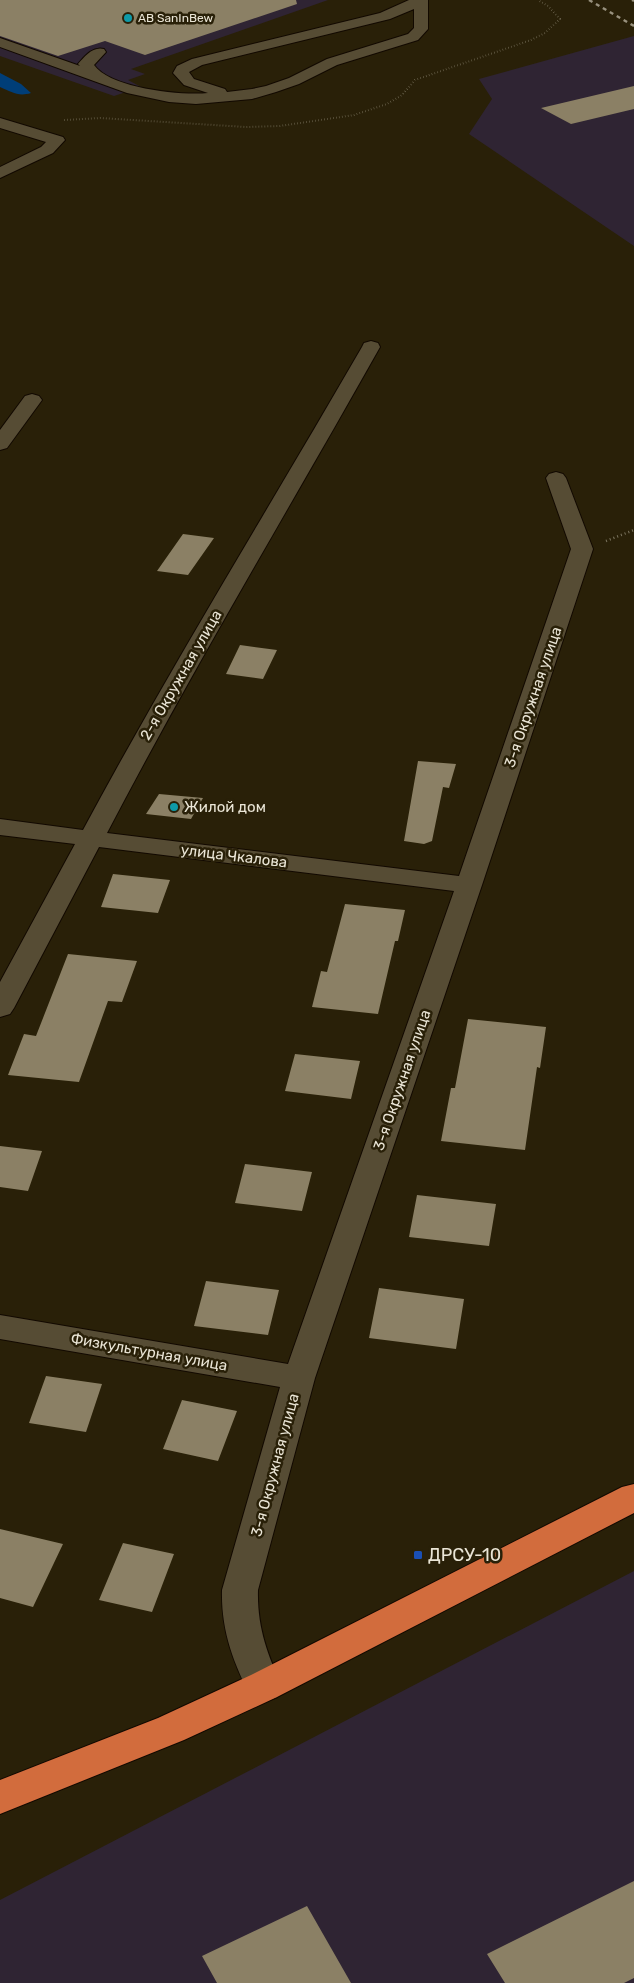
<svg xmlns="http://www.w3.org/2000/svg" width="634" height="1983" viewBox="0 0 634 1983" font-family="Rubik,sans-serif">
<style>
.industrial{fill:#2f2433}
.water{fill:#003e78}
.building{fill:#8b8065}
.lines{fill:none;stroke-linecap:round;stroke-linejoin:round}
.minor-casing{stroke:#120900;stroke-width:2}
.highway-casing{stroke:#120900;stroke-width:2}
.path-far1{stroke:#7c7560;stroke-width:2;stroke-dasharray:0.5 2.5;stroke-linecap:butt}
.path{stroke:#7c7560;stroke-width:2.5;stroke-dasharray:1 3;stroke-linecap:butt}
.minor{fill:#564c34;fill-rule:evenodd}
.highway{fill:#d26c3d;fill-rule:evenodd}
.rail{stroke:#98917e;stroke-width:2.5;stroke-dasharray:4 4;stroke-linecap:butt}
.culture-dot{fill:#0f9aa8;stroke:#292008;stroke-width:2}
.transit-dot{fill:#1a4fb4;stroke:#292008;stroke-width:2}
.labels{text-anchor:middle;stroke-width:5;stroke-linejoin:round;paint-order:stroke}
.far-poi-label{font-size:12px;fill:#eae5d6;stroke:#292008;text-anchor:start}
.street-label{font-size:15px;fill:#eae5d6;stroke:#292008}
.poi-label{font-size:15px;fill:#eae5d6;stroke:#292008;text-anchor:start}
.near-poi-label{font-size:18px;fill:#eae5d6;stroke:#292008;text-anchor:start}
</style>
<rect width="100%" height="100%" fill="#292008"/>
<path class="industrial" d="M0 0H328L131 69 145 74 128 80 141 87 114 96 0 56Z
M634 36V246L469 134 492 99 479 79Z
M634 1571V1983H0V1900Z"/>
<path class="water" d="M0 73 21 84 31 93C18 97 12 92 0 87Z"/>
<path class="building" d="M0 0H296L297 4 145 55 105 41 58 56 0 36Z
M634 86V109L571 124 541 108Z
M183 534 214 538 188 575 157 571Z
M240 645 277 650 263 679 226 674Z
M418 761 456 764 449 788 443 787 432 841 424 844 404 841Z
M159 794 203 798 191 819 146 814Z
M113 874 170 880 158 913 101 907Z
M345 904 405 910 398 941H395L378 1014 312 1007 321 971 327 972Z
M68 954 137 961 122 1002 108 1001 79 1082 8 1075 24 1034 36 1036Z
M468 1019 546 1027 540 1068 537 1067 525 1150 441 1141 451 1088H455Z
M295 1054 360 1061 351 1099 285 1091Z
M0 1146 42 1151 28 1191 0 1187Z
M245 1164 312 1172 302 1211 235 1203Z
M417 1195 496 1204 489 1246 409 1237Z
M206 1281 279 1290 268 1335 194 1326Z
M379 1288 464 1299 456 1349 369 1338Z
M46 1376 102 1384 86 1432 29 1423Z
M182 1400 237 1411 218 1461 163 1449Z
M0 1529 63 1544 33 1607 0 1598Z
M123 1543 174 1554 152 1612 99 1600Z
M634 1881V1978L624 1983H505L487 1954Z
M307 1906 351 1983H217L202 1956Z"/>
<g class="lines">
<g class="minor-casing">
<path id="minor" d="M409 0H428V29L418 40 337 65 299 84 276 92 252 99 196 104 169 102 127 93 0 47V38L80 66 78 64C85 56 93 46 104 49L106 52 94 65C110 88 181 96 208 93L184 85 173 73 177 66 192 59 380 13ZM414 9V28L408 34 327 59 289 78 266 86 252 89 227 92 225 89 194 79 189 72 202 65 390 19Z
M0 118 63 137 65 140 53 153 0 178V167L41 147 46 142 0 128Z
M371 341 378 343 380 347C289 509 193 668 107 833L459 876 571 549 546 478 549 474 556 472 563 474 566 478 593 549 482 885 315 1378 258 1590C257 1626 267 1654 282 1686L277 1697 264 1702 251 1697C233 1662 221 1630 222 1590L280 1387 0 1339V1315L288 1364 454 891 99 847 14 1008 10 1014 0 1017V982L75 844 0 835V819L83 830C171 666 269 508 362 347L364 343Z
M32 394 39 396 42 400 7 448 0 450V430L25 396Z"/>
</g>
<g class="highway-casing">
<path id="highway" d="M634 1484V1513L277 1697 184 1740 0 1814V1780L158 1718 251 1675 622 1487Z"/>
</g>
<path class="path-far1" d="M64 120 100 118 246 127 280 126 354 115 387 104 402 95 415 80 531 40 545 33 560 19 548 6 538 0"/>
<path class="path" d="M606 541 634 530"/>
<use href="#minor" class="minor"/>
<use href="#highway" class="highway"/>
<path class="rail" d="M589 0 634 26
M632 0 634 1"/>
</g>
<g class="culture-dot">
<circle cx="128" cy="18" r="5"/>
<circle cx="174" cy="807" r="5"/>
</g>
<rect class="transit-dot" x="413" y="1550" width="10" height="10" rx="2.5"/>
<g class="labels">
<g class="far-poi-label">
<text x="138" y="22">AB SanInBew</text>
</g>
<g class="street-label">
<text transform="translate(181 675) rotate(-60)" y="5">2-я Окружная улица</text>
<text transform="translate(533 697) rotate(-71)" y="5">3-я Окружная улица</text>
<text transform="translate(234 856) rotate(7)" y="5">улица Чкалова</text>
<text transform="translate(402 1080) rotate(-71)" y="5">3-я Окружная улица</text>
<text transform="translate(149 1352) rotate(10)" y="5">Физкультурная улица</text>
<text transform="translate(275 1465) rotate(-75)" y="5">3-я Окружная улица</text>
</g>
<g class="poi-label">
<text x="184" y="812">Жилой дом</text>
</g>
<g class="near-poi-label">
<text x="428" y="1561">ДРСУ-10</text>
</g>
</g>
</svg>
